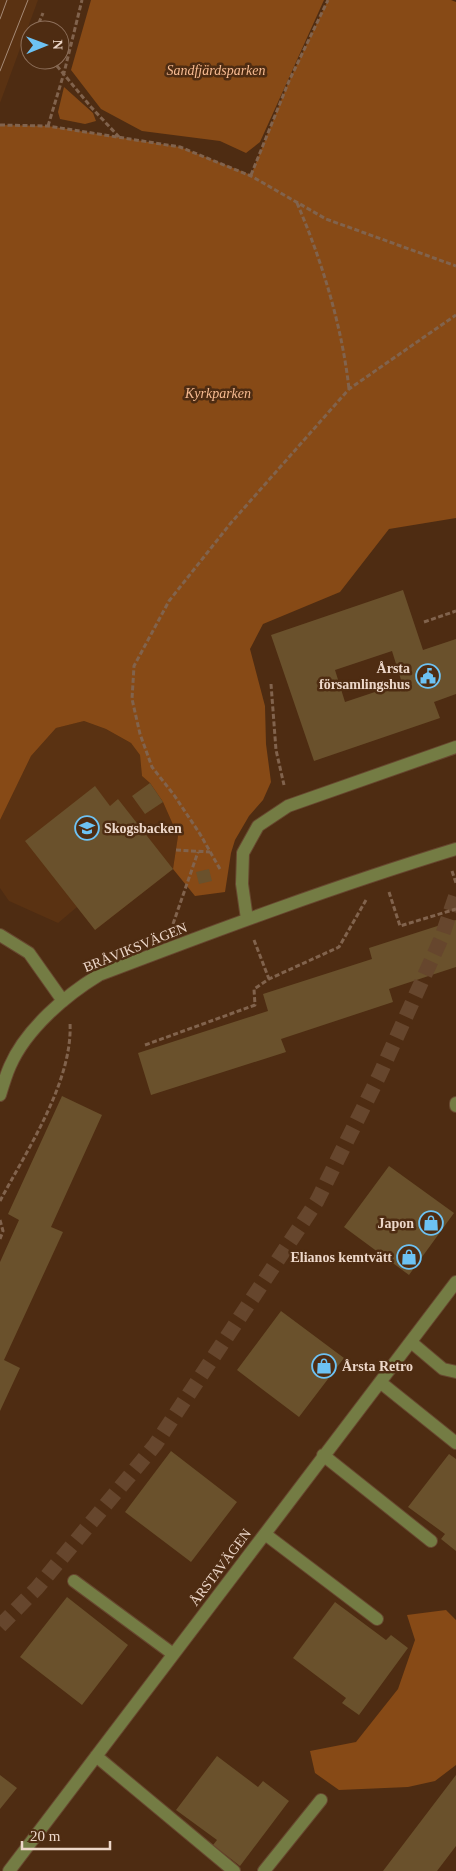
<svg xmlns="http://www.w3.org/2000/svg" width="456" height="1871" viewBox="0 0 456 1871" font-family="'Times New Roman',serif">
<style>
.built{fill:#5a3212}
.green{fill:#874a16}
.building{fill:#6a512c;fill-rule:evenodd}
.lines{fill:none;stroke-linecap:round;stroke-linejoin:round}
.highway-tunnel{stroke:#66462d;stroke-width:15;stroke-dasharray:15 8;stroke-linecap:butt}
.minor-casing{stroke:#67472f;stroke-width:14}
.path{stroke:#81634d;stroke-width:3;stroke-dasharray:5 2.5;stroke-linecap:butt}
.minor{stroke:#747c44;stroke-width:12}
.tram{stroke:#a58a76;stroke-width:1}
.labels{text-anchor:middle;stroke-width:5;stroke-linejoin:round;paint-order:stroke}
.park-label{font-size:14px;font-style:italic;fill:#f6ba91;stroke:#4e2c12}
.poi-label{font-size:14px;font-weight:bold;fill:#edd7c9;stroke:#4e2c12;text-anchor:end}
.street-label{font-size:14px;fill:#edd7c9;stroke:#4e2c12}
</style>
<rect width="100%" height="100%" fill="#4e2c12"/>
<path class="built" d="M0 0H38L0 103Z
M84 721 106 729 131 743 140 755 142 776 150 783 163 802 178 836 173 869 95 930 77 907 58 923 9 901 0 888V820L31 756 56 728Z"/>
<path class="green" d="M91 0H324L260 142 246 153 220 141 142 131 101 109 71 70Z
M328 0H451L456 2V518L389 529 340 592 263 624 250 649 265 706 266 744 271 782 263 800 249 816 235 840 231 853 225 892 195 896 173 869 178 836 163 802 150 783 142 776 140 755 131 743 106 729 84 721 56 728 31 756 0 820V125L48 126 180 147 251 175 289 81Z
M64 87 93 113 96 121 85 124 60 119 58 112Z
M446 1610 456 1620V1765L435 1781 408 1787 339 1790 315 1773 310 1751 356 1742 398 1689 415 1640 407 1615Z"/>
<path class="building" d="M403 590 423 650 456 639V694L434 702 440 718 314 761 271 635ZM392 651 402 683 345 702 335 670Z
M150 783 163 802 145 814 132 796Z
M95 786 110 806 118 799 173 869 95 930 25 841Z
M209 869 212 881 199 884 196 872Z
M456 920V967L389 989 393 1002 281 1039 286 1052 151 1095 138 1053 268 1011 263 994 372 959 369 948Z
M62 1096 102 1115 51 1227 63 1232 4 1360 20 1368 0 1411V1262L19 1220 8 1214Z
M389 1166 454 1213 409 1275 344 1227Z
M281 1311 344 1358 299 1417 237 1370Z
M171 1451 237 1502 191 1562 125 1512Z
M449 1454 456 1459V1551L441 1539 445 1534 408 1507Z
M67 1597 128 1645 82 1705 20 1657Z
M335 1602 386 1640 391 1635 408 1648 359 1715 342 1703 346 1698 293 1658Z
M217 1756 258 1787 263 1781 289 1801 240 1866 213 1845 217 1840 176 1810Z
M0 1775 17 1788 0 1809Z
M456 1775V1846L437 1871H383Z"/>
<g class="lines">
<path class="highway-tunnel" d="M0 1626 37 1588 155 1445 317 1201 379 1076 441 939 456 895"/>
<g class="minor-casing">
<path id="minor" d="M247 919 242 884 243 853 258 826 288 806 456 747
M0 935 29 953 63 1001
M0 1095C3 1085 6 1075 10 1066 26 1029 66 995 99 975 217 930 335 886 456 849
M456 1103V1106
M411 1342 443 1369 456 1372
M380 1382 456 1443
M323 1455 431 1541
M265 1534 377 1619
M74 1581 173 1654
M96 1756 234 1871
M9 1871 456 1282
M264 1871 321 1800"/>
</g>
<path class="path" d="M36 30 43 13
M52 60 91 107 119 137
M0 125 48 126 180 147 251 176 326 219 456 266
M48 126 64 73 82 0
M251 175 289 81 328 0
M297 203C322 261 342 326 349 389
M424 622 456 611
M271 684 276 750 284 785
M176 850 210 852
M220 869 200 834 174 795 152 767 140 734 132 699 134 666 169 601 230 524 349 389 456 315
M452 871 456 883
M389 892 400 926 456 909
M173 924 198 852
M254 940 269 979
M145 1045 255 1005 254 989 269 979 339 947 366 900
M0 1201C27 1150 73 1081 70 1023
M0 1220 3 1231 0 1239"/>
<use href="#minor" class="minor"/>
<path class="tram" d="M0 19 7 0
M0 71 28 0"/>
</g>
<defs>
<g id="civic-ring" transform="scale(1.25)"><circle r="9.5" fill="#4e2c12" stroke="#6dc2f3" stroke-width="1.5"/><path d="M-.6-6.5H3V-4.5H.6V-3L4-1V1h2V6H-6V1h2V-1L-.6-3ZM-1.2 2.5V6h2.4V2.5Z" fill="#6dc2f3"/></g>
<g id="school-ring" transform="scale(1.25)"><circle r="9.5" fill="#4e2c12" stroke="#6dc2f3" stroke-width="1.5"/><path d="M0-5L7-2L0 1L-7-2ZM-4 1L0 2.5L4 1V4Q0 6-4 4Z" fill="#6dc2f3"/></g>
<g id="shop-ring" transform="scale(1.25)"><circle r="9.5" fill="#4e2c12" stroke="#6dc2f3" stroke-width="1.5"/><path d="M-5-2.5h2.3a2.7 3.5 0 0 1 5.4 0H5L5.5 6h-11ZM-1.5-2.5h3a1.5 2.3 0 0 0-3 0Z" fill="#6dc2f3"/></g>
</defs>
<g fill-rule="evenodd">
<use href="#civic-ring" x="428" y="676"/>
<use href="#school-ring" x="87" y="828"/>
<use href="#shop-ring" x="431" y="1223"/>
<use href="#shop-ring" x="409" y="1257"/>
<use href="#shop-ring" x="324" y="1366"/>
</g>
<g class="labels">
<g class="park-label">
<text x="216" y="75">Sandfjärdsparken</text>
<text x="218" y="398">Kyrkparken</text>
</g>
<g class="poi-label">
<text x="410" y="673">Årsta<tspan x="410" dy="16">församlingshus</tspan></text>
<text x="104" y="833" text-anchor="start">Skogsbacken</text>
<text x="414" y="1228">Japon</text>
<text x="392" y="1262">Elianos kemtvätt</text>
<text x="342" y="1371" text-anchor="start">Årsta Retro</text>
</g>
<g class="street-label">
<text transform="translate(135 947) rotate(-22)" y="5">BRÅVIKSVÄGEN</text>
<text transform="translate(220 1567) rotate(-53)" y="5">ÅRSTAVÄGEN</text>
</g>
</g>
<g transform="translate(45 45) rotate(89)"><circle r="24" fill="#4e2c12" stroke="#8e705b"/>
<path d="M0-4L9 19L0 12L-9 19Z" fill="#6dc2f3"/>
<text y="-8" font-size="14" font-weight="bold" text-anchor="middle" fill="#edd7c9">N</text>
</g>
<path d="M22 1841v8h88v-8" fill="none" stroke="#edd7c9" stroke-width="2.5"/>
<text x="30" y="1841" font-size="15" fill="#edd7c9" stroke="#4e2c12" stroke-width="4" paint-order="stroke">20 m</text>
</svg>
